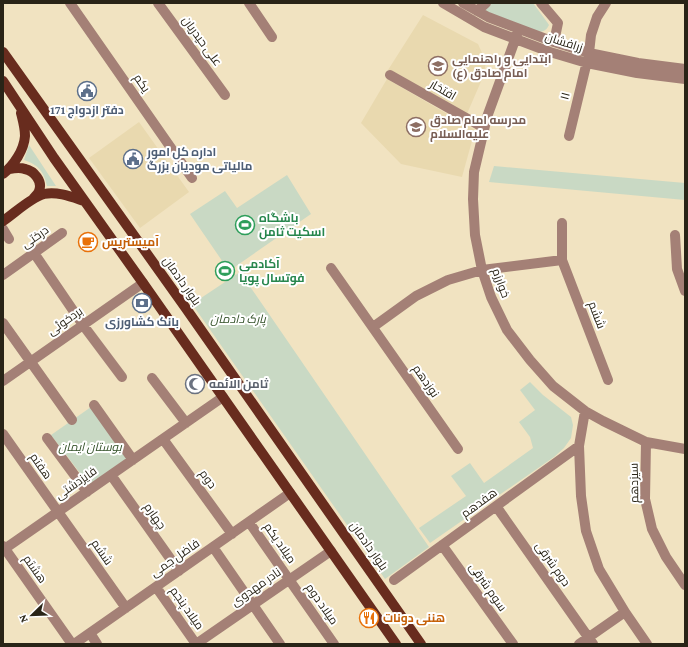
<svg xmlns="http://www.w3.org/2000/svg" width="688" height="647" viewBox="0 0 688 647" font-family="'Crimson Pro',Cairo,serif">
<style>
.built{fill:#e9d9af}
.green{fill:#c9d9c4}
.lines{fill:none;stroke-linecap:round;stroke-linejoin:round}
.minor{stroke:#a48076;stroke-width:10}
.major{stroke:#682c1e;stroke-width:10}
.labels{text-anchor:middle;stroke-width:4;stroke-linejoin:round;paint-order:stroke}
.street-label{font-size:12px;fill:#292417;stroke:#fff}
.education-label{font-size:12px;font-weight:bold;fill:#785e54;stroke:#fff;text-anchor:start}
.service-label{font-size:12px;font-weight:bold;fill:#4e5e75;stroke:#fff}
.leisure-label{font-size:12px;font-weight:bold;fill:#27864d;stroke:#fff;text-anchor:start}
.food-label{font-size:12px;font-weight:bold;fill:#c56008;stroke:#fff;text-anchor:start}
.park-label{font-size:12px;font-style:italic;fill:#325027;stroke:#fff}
.worship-label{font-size:12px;font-weight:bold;fill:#5b616d;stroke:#fff;text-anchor:start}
</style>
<rect width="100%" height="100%" fill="#f1e3c1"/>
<path class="built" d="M423 15 478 44 486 62 483 77 466 116 388 70Z
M387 79 475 130 462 177 401 164 361 123Z
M139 122 189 192 140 228 89 158Z"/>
<path class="green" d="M489 3H533L547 22 549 25C546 31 543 32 537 32L485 11Z
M29 145 56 186H47C44 172 39 165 24 160Z
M494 166 685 183V200L489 182Z
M287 175 311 214 229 271 190 214 225 191 237 208Z
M240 272 429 547 385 579 192 304Z
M530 382 543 395 571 417 573 425 571 438 564 448 554 457 430 543 419 528 466 496 451 476 470 463 484 483 533 448 530 437 519 422 535 410 520 390Z
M91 407 127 458 89 485 51 435Z"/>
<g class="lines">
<path class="minor" d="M70 3 192 178
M158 3 225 95
M249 3 272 37
M443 3 484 27 550 52 587 63 637 73 685 79
M463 3 488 17 554 42 589 53 638 63 685 69
M541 3 558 23 554 42
M477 11 486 3
M519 29 487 117 474 172 473 199 475 235 482 270 491 297 507 330 530 360 553 386 585 411 603 421 646 442 685 449
M390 75 484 128
M569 136 589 53 591 35 597 17 606 3
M562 223V260L608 380
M3 229 9 239
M675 235 677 269 685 291
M34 253 83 325 122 377
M331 268 458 449
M3 275 62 233
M3 323 72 420
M373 327 416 296 448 280 482 270 562 260
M152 378 186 423
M3 381 143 283
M94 405 133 460
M585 411 579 446 581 496 586 531 599 569 625 612 647 644
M3 434 126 608
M47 438 87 492
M163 439 232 534
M646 442 645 499 652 529 666 557 685 585
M111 475 179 571
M496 506 593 644
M249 522 334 644
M442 545 513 644
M3 546 72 644
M213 547 280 644
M3 550 223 397
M394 580 579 446
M156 587 196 644
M90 633 97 644
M74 644 290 493
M196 644 331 551
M579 644 625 612"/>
<path class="major" d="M3 52 185 307 421 644
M3 81 54 158 143 283 396 644
M9 169C14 168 20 167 25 169 34 171 43 181 39 191 38 194 35 196 33 199
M3 174C14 165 24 150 25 136 25 128 23 121 21 113
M3 221C15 213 30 198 44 194 57 191 72 197 84 201"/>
</g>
<defs>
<g id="school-ring" transform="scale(1)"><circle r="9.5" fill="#fff" stroke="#8d6e63" stroke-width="1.5"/><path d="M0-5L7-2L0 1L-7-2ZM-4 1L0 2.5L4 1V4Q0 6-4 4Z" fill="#8d6e63"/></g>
<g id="civic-ring" transform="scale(1)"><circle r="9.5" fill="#fff" stroke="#5c6f8a" stroke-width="1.5"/><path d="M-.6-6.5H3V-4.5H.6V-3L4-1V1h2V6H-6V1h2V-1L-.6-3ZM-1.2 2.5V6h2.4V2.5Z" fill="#5c6f8a"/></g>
<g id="stadium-ring" transform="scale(1)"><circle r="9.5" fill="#fff" stroke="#2e9e5b" stroke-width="1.5"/><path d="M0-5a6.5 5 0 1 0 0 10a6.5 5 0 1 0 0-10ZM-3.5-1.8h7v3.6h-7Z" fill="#2e9e5b"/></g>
<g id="cafe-ring" transform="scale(1)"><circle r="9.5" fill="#fff" stroke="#e8710a" stroke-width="1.5"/><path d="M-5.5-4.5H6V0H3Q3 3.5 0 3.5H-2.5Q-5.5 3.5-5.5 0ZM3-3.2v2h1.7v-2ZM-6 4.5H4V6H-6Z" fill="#e8710a"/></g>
<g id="bank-ring" transform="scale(1)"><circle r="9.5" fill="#fff" stroke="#5c6f8a" stroke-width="1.5"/><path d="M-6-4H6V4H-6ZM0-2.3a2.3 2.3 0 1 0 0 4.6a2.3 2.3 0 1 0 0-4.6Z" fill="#5c6f8a"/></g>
<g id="mosque-ring" transform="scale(1)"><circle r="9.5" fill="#fff" stroke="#6b7280" stroke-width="1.5"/><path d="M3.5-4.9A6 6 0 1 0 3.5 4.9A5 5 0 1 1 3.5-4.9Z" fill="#6b7280"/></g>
<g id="restaurant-ring" transform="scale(1)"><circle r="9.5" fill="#fff" stroke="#e8710a" stroke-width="1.5"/><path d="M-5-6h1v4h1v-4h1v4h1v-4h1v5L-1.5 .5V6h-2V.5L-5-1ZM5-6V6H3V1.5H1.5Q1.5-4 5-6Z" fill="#e8710a"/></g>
</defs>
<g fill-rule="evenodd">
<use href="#school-ring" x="438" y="66"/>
<use href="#civic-ring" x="87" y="91"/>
<use href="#school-ring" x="416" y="127"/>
<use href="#civic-ring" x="133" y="159"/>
<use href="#stadium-ring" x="245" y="225"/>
<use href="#cafe-ring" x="88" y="242"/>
<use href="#stadium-ring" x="225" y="271"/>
<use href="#bank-ring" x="142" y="303"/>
<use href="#mosque-ring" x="195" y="384"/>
<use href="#restaurant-ring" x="369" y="618"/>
</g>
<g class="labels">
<g class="street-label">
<text transform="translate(202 41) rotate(54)" y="4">علی حیدریان</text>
<text transform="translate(564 42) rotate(18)" y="4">زرافشان</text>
<text transform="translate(142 83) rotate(55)" y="4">یکم</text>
<text transform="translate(443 90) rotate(30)" y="4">افتخار</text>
<text transform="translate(565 96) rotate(-76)" y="4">۱۱</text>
<text transform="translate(35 237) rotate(-35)" y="4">درختی</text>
<text transform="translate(182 281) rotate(55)" y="4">بلوار دادمان</text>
<text transform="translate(501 283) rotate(70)" y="4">خوارزم</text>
<text transform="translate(597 315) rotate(69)" y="4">ششم</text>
<text transform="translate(65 321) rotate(-35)" y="4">بردخوئی</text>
<text transform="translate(426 381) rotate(55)" y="4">نوزدهم</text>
<text transform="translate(41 466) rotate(55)" y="4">هفتم</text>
<text transform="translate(208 479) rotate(54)" y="4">دوم</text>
<text transform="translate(76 483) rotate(-35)" y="4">فایزدشتی</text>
<text transform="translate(634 483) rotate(-91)" y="4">سیزدهم</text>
<text transform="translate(479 503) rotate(-36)" y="4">هفدهم</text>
<text transform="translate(155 516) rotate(55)" y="4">چهارم</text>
<text transform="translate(280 543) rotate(55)" y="4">میلاد یکم</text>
<text transform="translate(369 546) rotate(55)" y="4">بلوار دادمان</text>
<text transform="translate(102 552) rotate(55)" y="4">ششم</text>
<text transform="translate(175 558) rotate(-35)" y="4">فاضل جمی</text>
<text transform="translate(553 564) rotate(55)" y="4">دوم شرقی</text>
<text transform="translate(35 569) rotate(55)" y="4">هشتم</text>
<text transform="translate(256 587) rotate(-35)" y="4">نادر مهدوی</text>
<text transform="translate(488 587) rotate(55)" y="4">سوم شرقی</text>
<text transform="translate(322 604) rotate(55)" y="4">میلاد دوم</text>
<text transform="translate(187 608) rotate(55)" y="4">میلاد پنجم</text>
</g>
<g class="education-label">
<text x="452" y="63">ابتدایی و راهنمایی<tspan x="452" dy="14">امام صادق (ع)</tspan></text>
<text x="430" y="124">مدرسه امام صادق<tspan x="430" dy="14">علیه‌السلام</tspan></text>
</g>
<g class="service-label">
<text x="87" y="114">دفتر ازدواج 171</text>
<text x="147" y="156" text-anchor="start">اداره کل امور<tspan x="147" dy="14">مالیاتی مودیان بزرگ</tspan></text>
<text x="142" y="326">بانک کشاورزی</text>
</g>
<g class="leisure-label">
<text x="259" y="222">باشگاه<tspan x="259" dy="14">اسکیت ثامن</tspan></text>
<text x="239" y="268">آکادمی<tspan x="239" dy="14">فوتسال پویا</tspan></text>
</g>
<g class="food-label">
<text x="102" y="246">آمیستریس</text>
<text x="383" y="622">هننی دونات</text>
</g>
<g class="park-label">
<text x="238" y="323">پارک دادمان</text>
<text x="90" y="451">بوستان ایمان</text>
</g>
<g class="worship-label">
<text x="209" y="388">ثامن الائمه</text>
</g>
</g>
<rect width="688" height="647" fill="none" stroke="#292417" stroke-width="8"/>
<g transform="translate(32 615) rotate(247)" stroke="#ffffff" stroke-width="3" paint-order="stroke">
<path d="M0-3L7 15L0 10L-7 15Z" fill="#292417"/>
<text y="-6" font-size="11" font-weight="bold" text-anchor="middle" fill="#292417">N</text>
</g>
</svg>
